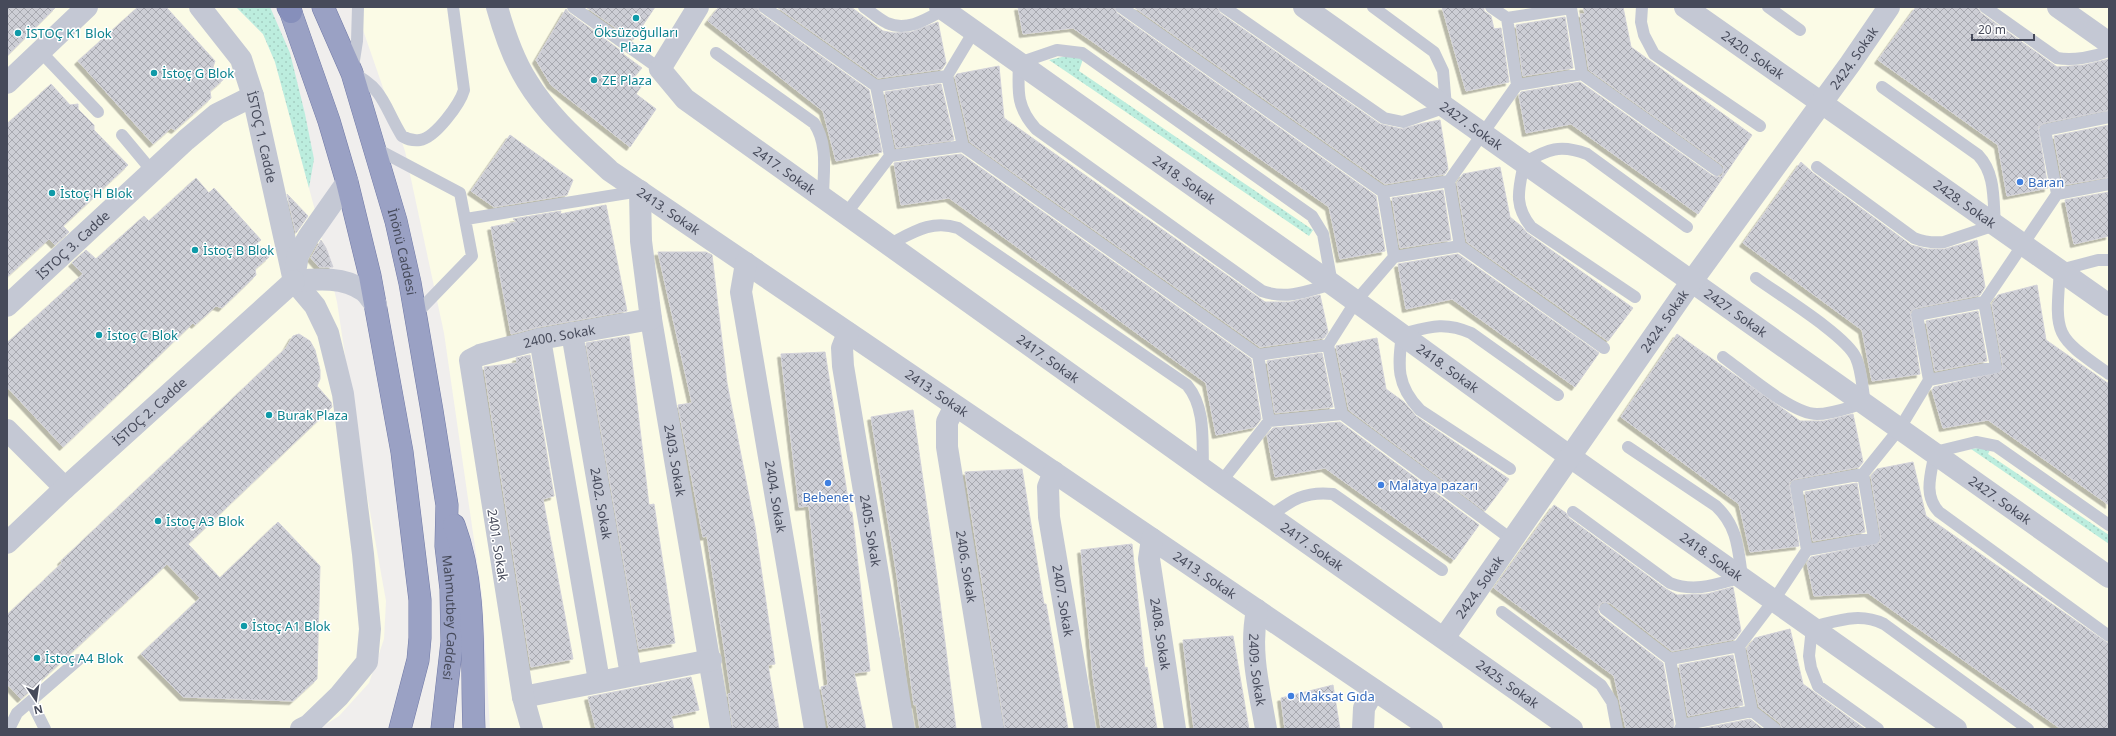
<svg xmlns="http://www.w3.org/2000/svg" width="2116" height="736" viewBox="0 0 2116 736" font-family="'Noto Sans',sans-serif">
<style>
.commercial{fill:#fbfbe6}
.grass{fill:url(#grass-dots)}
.building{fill:url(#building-cross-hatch);stroke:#d2d1d9;filter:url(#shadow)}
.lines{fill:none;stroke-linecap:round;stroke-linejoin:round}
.trunk-casing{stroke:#717aa7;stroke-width:23}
.motorway-casing{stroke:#717aa7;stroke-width:23}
.service{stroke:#c4c8d4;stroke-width:12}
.minor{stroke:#c4c8d4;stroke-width:22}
.tertiary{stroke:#c4c8d4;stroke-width:22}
.trunk{stroke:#9aa1c4;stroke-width:22}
.motorway{stroke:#868fbb;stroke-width:22}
.culture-dot{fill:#0f9aa8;stroke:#fff;stroke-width:1.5}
.shop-dot{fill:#3f7fe0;stroke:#fff;stroke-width:1.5}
.labels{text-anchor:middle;stroke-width:3;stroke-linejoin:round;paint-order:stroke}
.culture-label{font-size:13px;fill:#0d838f;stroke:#fff;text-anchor:start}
.street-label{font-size:13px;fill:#464a5a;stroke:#fff}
.shop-label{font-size:13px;fill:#366cbe;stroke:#fff;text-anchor:start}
</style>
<defs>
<pattern id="grass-dots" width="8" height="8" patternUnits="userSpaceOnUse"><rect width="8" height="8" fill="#bcedde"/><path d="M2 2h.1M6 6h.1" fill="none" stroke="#a3cdc1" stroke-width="1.8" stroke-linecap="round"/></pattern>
<pattern id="building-cross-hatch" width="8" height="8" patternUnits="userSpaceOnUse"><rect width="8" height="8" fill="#cdced5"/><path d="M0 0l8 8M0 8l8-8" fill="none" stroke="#a8a9b0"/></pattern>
<filter id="shadow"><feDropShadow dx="-3.5" dy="3.5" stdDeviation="0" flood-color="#0004"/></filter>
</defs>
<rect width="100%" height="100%" fill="#f0eeed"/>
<path class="commercial" d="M7 7H236L263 34 275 62 316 214 337 302 362 467 386 601 384 639 369 683 339 716 319 729H7Z
M355 7H2109V729H490L482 595 444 333 405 151Z"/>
<path class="grass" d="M236 7H270L290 53 305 114 314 159 309 188 275 62 263 34Z
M1070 55 1083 59 1079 71 1313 230 1309 236 1049 60Z
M1992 446 1988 454 2109 535V544L1971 449Z"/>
<path class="building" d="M7 7H56L7 56Z
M138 7H166L215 61 213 67 224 79 210 91 211 98 175 130 171 128 153 144 78 61Z
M586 7H655L633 40Z
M719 7H757L760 13 869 90 882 152 836 161 823 111 708 21Z
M777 7H851L883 31 894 33 911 32 938 22 946 63 942 69 878 78Z
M1018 7H1114L1117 13 1376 196 1385 251 1340 259 1329 207 1073 28 1023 34Z
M1134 7H1217L1220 13 1380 124 1402 129 1424 123 1440 120 1448 169 1445 174 1385 184Z
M1442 7H1484V11L1491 16 1494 29 1501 28 1509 82 1466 91Z
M1583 7H1623L1631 47 1752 135 1698 214 1571 124 1526 133 1519 96 1521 92 1580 82 1713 176 1720 177 1723 174 1724 167 1721 164 1589 70 1580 14H1585Z
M1916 7H1977L1981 13 2057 67 2084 65 2109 59V110L2044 123 2038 127 2048 188 2007 196 1998 145 1878 60Z
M566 9 569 13 624 53 623 54 642 68 634 77 643 84 636 94 656 109 630 147 551 85 536 60Z
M1565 17 1573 68 1523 76 1516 25Z
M999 66 1004 118 1265 302H1290L1320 295 1328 332 1324 338 1260 347 970 142 955 77 957 74Z
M51 84 70 105 78 104V109L94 125V130L128 165 63 226 69 232 55 245 49 239 7 277V124Z
M941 84 954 140 896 148 885 92Z
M2109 125V177L2063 185 2054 136Z
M510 135 573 180 567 195 494 207 471 191Z
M961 154 1251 359 1261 419 1255 427 1216 435 1206 383 949 198 901 205 894 163Z
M1801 162 1813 173 1911 245 1927 249H1945L1977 240 1985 287 1980 295 1916 308 1910 312 1920 374 1872 381 1862 330 1743 243Z
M1500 167 1510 217 1521 226 1527 233 1633 308 1608 341 1467 242 1457 183 1463 174Z
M196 178 209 193 214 188 261 240 257 243 269 257 255 269 256 275 222 308 216 306 195 325 193 323 63 447 7 387V343L83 274 72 263 86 250 96 259 144 216 149 221Z
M1443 190 1451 240 1400 248 1392 198Z
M2109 192V236L2074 244 2065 200Z
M287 194 308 216 296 233Z
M606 205 627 311 538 327 511 334 491 227 517 222 513 219 561 211 560 214Z
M321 240 326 248 333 267H319L311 258Z
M658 252H706L712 255 727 383 755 527 775 664 768 665 779 729H733L728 694 731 693 707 536 703 537 678 405 692 403Z
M1458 254 1599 353 1575 387 1452 299 1406 309 1398 264Z
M2037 285 2046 340 2109 384V505L1988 420 1943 428 1932 390 1934 387 2001 372 2003 366 1992 304 1998 295Z
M1978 311 1987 361 1935 371 1926 321Z
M299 334 310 341 315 350 320 370V379L317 386 331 402 332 407 188 544 220 578 278 522 320 566 317 679 293 701 183 697 141 654 200 598 167 564 21 699 7 684V615L62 563 61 561 286 348 293 336Z
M1677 334 1800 421H1824L1853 414 1863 462 1859 467 1795 479 1789 483 1799 546 1750 552 1739 504 1621 417Z
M629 336 649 505 654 504 675 643 639 649 586 343Z
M1377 338 1386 389 1404 402 1416 416 1509 479 1485 511 1349 410 1336 346Z
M825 352 850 512H852L870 671 854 673 866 729H829L821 687 828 685 809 506 799 507 781 354Z
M1322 353 1333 407 1275 413 1267 361Z
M530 355 554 496 543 499 573 659 531 667 484 367 517 363 516 358Z
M913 410 936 571 956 729H920L916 704 914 705 897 576 871 417Z
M1340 422 1479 525 1454 560 1325 468 1275 477 1267 435 1273 428Z
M1913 462 1926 516 2109 644V729H2061L1868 593 1814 596 1807 563 1811 557 1879 543 1881 537 1871 476 1877 469Z
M1022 469 1044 604H1046L1068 729H1005L965 472Z
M1857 483 1865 532 1813 541 1805 492Z
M1554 505 1566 513 1569 518 1666 589 1677 595 1707 594 1733 587 1741 631 1735 639 1672 651 1610 603 1603 602 1599 605 1598 611 1600 615 1663 663 1674 724 1673 729H1626L1614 676 1494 588Z
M1132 544 1145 668 1147 667 1157 729H1101L1093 676 1081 550Z
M1790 629 1803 684 1865 729H1782L1780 723 1759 707 1747 648 1755 638Z
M1233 636 1249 729H1194L1183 640Z
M1733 655 1743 705 1688 716 1679 665Z
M691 677 699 710 671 716 674 729H596L588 697Z
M1333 685 1340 729H1285L1281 698Z
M1750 719 1763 729H1700Z"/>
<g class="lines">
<g class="trunk-casing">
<g id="trunk">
<path d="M289 7 329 121 347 182 370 276 402 452 420 600V638L418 660 400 729"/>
<path id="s19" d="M323 7 352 73 396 221 410 283 432 411 447 505 446 546 451 589 452 642 442 729"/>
<path d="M454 525C478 590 471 662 474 729"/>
</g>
</g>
<g class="motorway-casing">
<path id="motorway" d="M288 7 291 12"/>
</g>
<path class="service" d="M358 7 357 41 352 73C384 88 384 107 402 136 407 139 414 141 420 140 435 138 460 104 464 90L453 7
M573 7 660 69
M764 7 876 86
M864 7C871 12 879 19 887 23 907 32 927 19 943 10V7
M1121 7 1383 192 1449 181 1460 246
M1224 7 1384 118 1403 122 1446 107 1443 71 1434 52 1373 7
M1491 7 1507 18 1571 8 1582 74
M1642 7 1641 22 1644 35 1654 54 1760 126
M1768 7 1800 30
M1985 7 2057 58C2073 61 2094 57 2109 51
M1507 18 1517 85 1582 74 1717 170
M1057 50 1082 53 1312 216 1323 234 1332 284C1308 291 1287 300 1262 291L1036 129C1016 107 1018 91 1019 63Z
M40 51 98 112
M716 53 814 123C829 145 823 173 823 199
M947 76 974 31
M122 135 152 171
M963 146 890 156 876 86 947 76 963 146 1258 355
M375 148 460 193 472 256 415 315
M1817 167 1914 238C1924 242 1933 243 1944 242L1995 225C1993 200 1996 174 1978 155L1882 87
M1449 181 1517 85
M1383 192 1394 257 1460 246 1604 348
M2057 194 2045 130 2109 117
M845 215 890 156
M466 219 640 191
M888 245C912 233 931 219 958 228L1187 385C1206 408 1202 440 1203 469
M2109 260H2098L2060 270C2055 337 2054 335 2109 374
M1635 297 1531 227C1513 204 1519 189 1524 163 1548 149 1560 144 1587 154L1687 227
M1328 345 1356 301 1394 257
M1723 357C1745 373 1792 414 1817 414 1833 414 1849 407 1865 403 1862 388 1862 371 1856 358 1847 336 1778 294 1756 278
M1929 380 1996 367 1984 302 2057 194 2109 184
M1342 414 1328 345 1258 355 1269 421 1342 414 1511 539
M1510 469 1420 410C1396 385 1398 366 1402 334 1429 327 1444 321 1471 333L1558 395
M1221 482 1269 421
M1573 512 1670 583C1695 593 1717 584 1742 577 1738 549 1738 527 1716 506L1628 447
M1270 516C1292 500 1304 491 1333 494L1442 570
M2109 525 1996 446 1976 442 1935 452C1931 474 1923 495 1939 512L2109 636
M1807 550 1874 538 1863 474
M1605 609 1670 659
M1502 612 1601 685 1612 702 1617 729
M31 701 45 729
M1752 711 1775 729
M1682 725 1752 711 1739 646
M9 729 17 713 78 660
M1680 729 1682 725 1670 659 1739 646 1774 600 1807 550 1796 486 1863 474 1900 428 1929 380 1917 315 1984 302
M1878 729 1818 686 1811 668 1809 656 1812 627C1838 621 1859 612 1884 624L2028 729"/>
<g class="minor">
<path id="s1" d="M200 7 241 59 253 96 294 281 315 306 328 333 343 394 363 554 370 629 367 662 339 696 309 725 301 729"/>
<path id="s2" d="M497 7C504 32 513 59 527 81 548 116 581 144 610 171L1432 729"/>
<path id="s3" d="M940 7 1332 284 1569 456 1956 729"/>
<path id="s4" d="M1304 7 2109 577"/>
<path id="s5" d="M1685 7 2109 305"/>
<path d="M2058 7 2109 43"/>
<path d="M7 83 87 7"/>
<path id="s6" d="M640 191 641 241 651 319 721 729"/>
<path id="s7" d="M746 263 741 292 745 315 815 729"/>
<path d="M294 278 298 255 309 236 347 182"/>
<path d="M294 281C316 279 344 276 364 291 368 294 372 301 376 305"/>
<path id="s8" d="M7 306 186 140 217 114 253 96"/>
<path id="s9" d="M572 333 631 675"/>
<path id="s10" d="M848 333 842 348 843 366 904 729"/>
<path d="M540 339 599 681"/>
<path id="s11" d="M955 406 947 422V447L993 729"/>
<path d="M7 430 65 488"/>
<path id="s12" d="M1054 472 1048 487 1049 517 1085 729"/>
<path id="s13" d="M1152 539 1149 559 1175 729"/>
<path id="s14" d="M7 543 65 488 294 281"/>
<path id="s15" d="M1257 610C1249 651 1259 688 1266 729"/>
<path d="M523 697 711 660"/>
<path id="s16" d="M532 729 523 697 470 360 480 355 540 339 651 319"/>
<path d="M1363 729 1364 708 1374 690"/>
</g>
<g class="tertiary">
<path id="s17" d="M698 7 660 69 685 99 1221 482 1572 729"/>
<path id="s18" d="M1444 638 1692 281 1850 64 1889 7"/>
</g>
<use href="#trunk" class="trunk"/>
<use href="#motorway" class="motorway"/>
</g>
<g class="culture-dot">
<circle cx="636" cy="18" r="4"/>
<circle cx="18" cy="33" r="4"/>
<circle cx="154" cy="73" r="4"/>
<circle cx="594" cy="80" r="4"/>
<circle cx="52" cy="193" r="4"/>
<circle cx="195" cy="250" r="4"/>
<circle cx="99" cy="335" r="4"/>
<circle cx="269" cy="415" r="4"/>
<circle cx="158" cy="521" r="4"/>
<circle cx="244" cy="626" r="4"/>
<circle cx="37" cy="658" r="4"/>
</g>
<g class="shop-dot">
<circle cx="2020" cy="182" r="4"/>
<circle cx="828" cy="483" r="4"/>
<circle cx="1381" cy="485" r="4"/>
<circle cx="1291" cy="696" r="4"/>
</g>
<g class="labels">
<g class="culture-label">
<text x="636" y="37" text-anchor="middle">Öksüzoğulları<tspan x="636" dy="15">Plaza</tspan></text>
<text x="26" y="38">İSTOÇ K1 Blok</text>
<text x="162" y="78">İstoç G Blok</text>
<text x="602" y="85">ZE Plaza</text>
<text x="60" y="198">İstoç H Blok</text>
<text x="203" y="255">İstoç B Blok</text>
<text x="107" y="340">İstoç C Blok</text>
<text x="277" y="420">Burak Plaza</text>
<text x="166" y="526">İstoç A3 Blok</text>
<text x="252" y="631">İstoç A1 Blok</text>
<text x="45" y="663">İstoç A4 Blok</text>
</g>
<g class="street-label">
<text dy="5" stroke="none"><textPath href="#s5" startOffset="83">2420. Sokak</textPath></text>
<text dy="5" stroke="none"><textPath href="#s18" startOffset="710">2424. Sokak</textPath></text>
<text dy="5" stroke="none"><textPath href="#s4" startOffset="205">2427. Sokak</textPath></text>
<text dy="5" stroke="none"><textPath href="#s1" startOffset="147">İSTOÇ 1. Cadde</textPath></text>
<text dy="5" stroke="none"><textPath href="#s17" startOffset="234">2417. Sokak</textPath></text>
<text dy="5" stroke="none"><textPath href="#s3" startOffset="299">2418. Sokak</textPath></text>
<text dy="5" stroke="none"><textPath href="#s5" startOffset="342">2428. Sokak</textPath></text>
<text dy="5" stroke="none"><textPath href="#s2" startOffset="274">2413. Sokak</textPath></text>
<text dy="5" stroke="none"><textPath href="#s8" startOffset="90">İSTOÇ 3. Cadde</textPath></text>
<text dy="5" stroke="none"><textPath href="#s19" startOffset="258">İnönü Caddesi</textPath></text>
<text dy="5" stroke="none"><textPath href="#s4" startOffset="529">2427. Sokak</textPath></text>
<text dy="5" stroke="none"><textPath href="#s18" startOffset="386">2424. Sokak</textPath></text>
<text dy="5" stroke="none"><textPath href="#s16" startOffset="467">2400. Sokak</textPath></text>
<text dy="5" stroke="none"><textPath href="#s17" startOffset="558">2417. Sokak</textPath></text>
<text dy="5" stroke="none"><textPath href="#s3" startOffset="623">2418. Sokak</textPath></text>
<text dy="5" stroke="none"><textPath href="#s2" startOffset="598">2413. Sokak</textPath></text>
<text dy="5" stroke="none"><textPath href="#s14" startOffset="194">İSTOÇ 2. Cadde</textPath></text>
<text dy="5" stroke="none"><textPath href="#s6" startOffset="272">2403. Sokak</textPath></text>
<text dy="5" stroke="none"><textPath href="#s7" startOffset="237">2404. Sokak</textPath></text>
<text dy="5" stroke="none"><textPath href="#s4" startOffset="853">2427. Sokak</textPath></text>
<text dy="5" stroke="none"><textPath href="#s9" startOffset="173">2402. Sokak</textPath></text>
<text dy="5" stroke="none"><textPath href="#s10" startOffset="201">2405. Sokak</textPath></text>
<text transform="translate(498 545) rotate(81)" y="5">2401. Sokak</text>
<text dy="5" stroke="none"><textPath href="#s17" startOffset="882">2417. Sokak</textPath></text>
<text dy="5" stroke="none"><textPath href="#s3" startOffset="947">2418. Sokak</textPath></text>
<text dy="5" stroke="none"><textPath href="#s11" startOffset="164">2406. Sokak</textPath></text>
<text dy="5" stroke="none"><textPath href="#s2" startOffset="922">2413. Sokak</textPath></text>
<text dy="5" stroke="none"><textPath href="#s18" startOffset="62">2424. Sokak</textPath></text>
<text dy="5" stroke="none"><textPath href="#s12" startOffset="131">2407. Sokak</textPath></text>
<text dy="5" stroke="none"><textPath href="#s19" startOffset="628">Mahmutbey Caddesi</textPath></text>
<text dy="5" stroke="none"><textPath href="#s13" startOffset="96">2408. Sokak</textPath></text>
<text dy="5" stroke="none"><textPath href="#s15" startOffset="60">2409. Sokak</textPath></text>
<text dy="5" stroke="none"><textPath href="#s17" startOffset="1121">2425. Sokak</textPath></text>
</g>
<g class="shop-label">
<text x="2028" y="187">Baran</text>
<text x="1389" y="490">Malatya pazarı</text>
<text x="828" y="502" text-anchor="middle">Bebenet</text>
<text x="1299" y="701">Maksat Gıda</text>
</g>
</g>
<rect width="2116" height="736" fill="none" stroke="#464a5a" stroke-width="16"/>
<g transform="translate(36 700) rotate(167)" stroke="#ffffff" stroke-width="3" paint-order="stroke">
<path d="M0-3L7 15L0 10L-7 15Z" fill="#464a5a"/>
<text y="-6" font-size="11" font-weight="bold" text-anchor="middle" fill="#464a5a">N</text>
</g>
<path d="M1972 34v6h62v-6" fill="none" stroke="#464a5a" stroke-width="2"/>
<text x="1978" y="34" font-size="12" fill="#464a5a" stroke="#ffffff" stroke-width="3" paint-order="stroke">20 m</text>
</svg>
